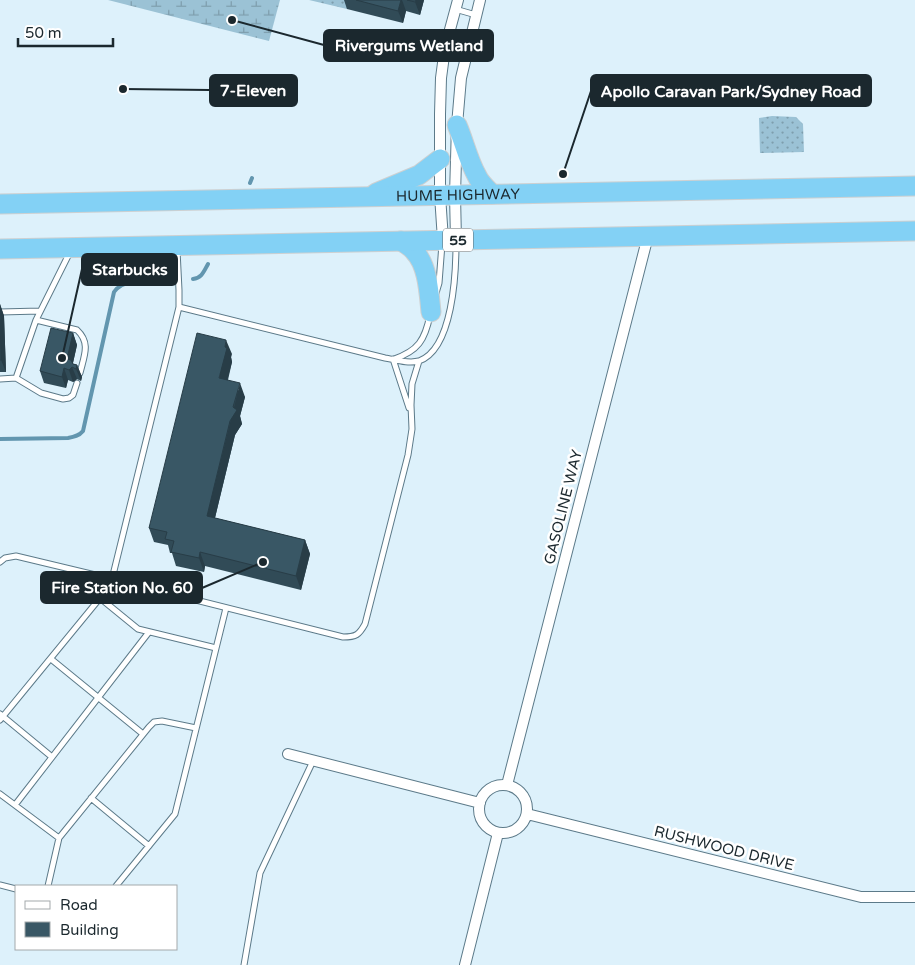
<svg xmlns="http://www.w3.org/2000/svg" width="915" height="965" viewBox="0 0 915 965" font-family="'Varela Round',sans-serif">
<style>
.grass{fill:url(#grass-dots)}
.wetland{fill:url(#wetland-marsh)}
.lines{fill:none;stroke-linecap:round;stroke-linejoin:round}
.stream{stroke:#6296af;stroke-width:4}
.lane-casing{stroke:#5c7a89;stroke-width:7}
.street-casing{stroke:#5c7a89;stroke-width:12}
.highway-casing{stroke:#cdd0d1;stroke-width:21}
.lane{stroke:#fff;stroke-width:5}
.street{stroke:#fff;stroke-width:10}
.highway{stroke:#83d1f5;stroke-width:19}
.wall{fill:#314b57}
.shaded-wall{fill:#283d47}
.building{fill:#395765;stroke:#283d47}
.labels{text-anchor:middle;stroke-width:5;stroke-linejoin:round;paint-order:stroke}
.shield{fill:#fff;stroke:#5f686d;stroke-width:1}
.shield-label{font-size:14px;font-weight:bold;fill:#1b282e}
.street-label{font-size:15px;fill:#1b282e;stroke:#fff}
.leader{fill:none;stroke:#1b282e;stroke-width:2}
.callout-dot{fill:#1b282e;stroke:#fff;stroke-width:2}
.callout{fill:#1b282e;stroke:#1b282e;stroke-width:2}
.callout-label{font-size:16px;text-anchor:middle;font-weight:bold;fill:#fff}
</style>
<defs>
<pattern id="grass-dots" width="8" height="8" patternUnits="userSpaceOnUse" patternTransform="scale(1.25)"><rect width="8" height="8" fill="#9bc2d5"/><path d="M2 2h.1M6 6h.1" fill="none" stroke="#7e9ead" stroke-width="1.8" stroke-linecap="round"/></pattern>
<pattern id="wetland-marsh" width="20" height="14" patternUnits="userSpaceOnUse" patternTransform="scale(1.25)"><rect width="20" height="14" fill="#9bc2d5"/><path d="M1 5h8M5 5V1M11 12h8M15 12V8" fill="none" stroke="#7e9ead"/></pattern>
</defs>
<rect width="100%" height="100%" fill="#ddf1fb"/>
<path class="grass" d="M309 0H349L347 9Z
M772 116 796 117 803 124 804 152 760 153 759 118Z"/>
<path class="wetland" d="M108 0H280L269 41Z"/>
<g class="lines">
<path class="stream" d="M250 183 252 178
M193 279C202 278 204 271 208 264
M0 439 68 438C74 437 79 436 83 431L114 292C124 277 153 280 170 280"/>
<g class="lane-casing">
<path id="lane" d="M455 9 476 15
M177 250 179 290V307
M436 293 439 283 442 244
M0 312 40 311
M36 320 77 330C91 343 84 356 80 373
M393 359 409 408
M394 359C418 351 425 340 430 315
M419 361 412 384 411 405 412 429 408 455 365 624C359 635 356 637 343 637L112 579 179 307 385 358C396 360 408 364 419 361 453 349 456 273 456 243
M16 378 36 320 70 252
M0 379 16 378 41 393 63 399 69 398 73 395 77 383
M0 562 5 558 16 556 112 579 105 592 0 720
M100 598 138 629 216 648
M51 659 143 734
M0 714 52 757
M0 794 59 838
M91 798 149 846
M15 805 149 632
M0 885 16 889
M48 886 59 838 149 727 154 722 162 721 196 728
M116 886 175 814 226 608
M244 965 260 873 313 761"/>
</g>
<g class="street-casing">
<path id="street" d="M443 240 440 195V114L441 78 445 48 458 0
M456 240 455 195 457 125 461 78 480 0
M288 754 480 803
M507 785 648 236
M479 809a24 24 0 1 1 48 0a24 24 0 1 1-48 0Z
M527 814 861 897H915
M465 965 498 833"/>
</g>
<g class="highway-casing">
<g id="highway">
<path d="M457 125C464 141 468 160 477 176 480 183 487 189 492 194"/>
<path d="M376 193 419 175 440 159"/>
<path id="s1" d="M0 204 915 186"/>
<path d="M401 241C406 244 411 247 414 251 428 265 429 293 431 312"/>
<path d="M0 249 915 231"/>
</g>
</g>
<use href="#lane" class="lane"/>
<use href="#street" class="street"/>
<use href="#highway" class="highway"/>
</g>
<path class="wall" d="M344 0H424L420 15 406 11 403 23 347 9Z
M0 304 4 316 6 372H0Z
M73 333 77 345 73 363V364L77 365 82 377 81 381 77 379 73 382 68 380 66 388 44 383 40 371Z
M232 354 231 357 232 362 228 380 245 397 240 416 242 424 235 435 215 518 305 540 310 554 301 590 205 566 204 572 176 566 172 553H170L168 545 154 542 149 528Z"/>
<path class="shaded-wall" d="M401 0H402L406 11 403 23 398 11Z
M416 0H424L420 15 415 2Z
M0 304 4 316 6 372 1 360Z
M73 333 77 345 72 367 77 379 73 382 69 370 67 359Z
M226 340 232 354 231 357 232 362 224 392 219 378Z
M77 365 82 377 81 381 76 369Z
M64 368 68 380 66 388 62 377Z
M240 383 245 397 240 416 242 424 235 435 212 530 207 516Z
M305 540 310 554 301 590 296 576Z
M200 552 205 566 204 572 199 558Z"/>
<path class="building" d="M356 0H401L398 11Z
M407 0H416L415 2Z
M0 319 1 360H0Z
M51 328 73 333 67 359 71 360 73 364 77 365 76 369 72 367 69 370 64 368 62 377 40 371Z
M197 333 226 340 225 347 227 348 219 378 240 383 233 407 237 410 230 421 207 516 305 540 296 576 200 552 199 558 171 552 174 541 165 539 167 532 149 528Z"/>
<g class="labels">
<rect class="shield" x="443" y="228.5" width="30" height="23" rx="4"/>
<g class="shield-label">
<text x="458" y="245">55</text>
</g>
<g class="street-label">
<text dy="5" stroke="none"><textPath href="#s1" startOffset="458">HUME HIGHWAY</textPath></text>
<text transform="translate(563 507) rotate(-76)" y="5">GASOLINE WAY</text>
<text transform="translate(724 848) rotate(14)" y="5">RUSHWOOD DRIVE</text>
</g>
</g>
<path class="leader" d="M232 20L324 45M123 89L210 90M563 174L591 91M62 358L82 269M263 562L202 588"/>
<g class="callout-dot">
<circle cx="232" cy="20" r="5"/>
<circle cx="123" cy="89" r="5"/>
<circle cx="563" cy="174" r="5"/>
<circle cx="62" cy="358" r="5"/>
<circle cx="263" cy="562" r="5"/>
</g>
<g class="callout">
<rect x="324" y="30" width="169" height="31" rx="5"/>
<rect x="210" y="75" width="87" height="31" rx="5"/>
<rect x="591" y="75" width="280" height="31" rx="5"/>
<rect x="82" y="254" width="95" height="31" rx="5"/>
<rect x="41" y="572" width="161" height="31" rx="5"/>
</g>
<g class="callout-label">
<text x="409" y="51">Rivergums Wetland</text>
<text x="253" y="96">7-Eleven</text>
<text x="731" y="97">Apollo Caravan Park/Sydney Road</text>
<text x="130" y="275">Starbucks</text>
<text x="122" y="593">Fire Station No. 60</text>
</g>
<rect x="15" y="885" width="162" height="65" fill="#ffffff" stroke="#a4a9ab"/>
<rect x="25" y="901" width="25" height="8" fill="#ffffff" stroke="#a4a9ab"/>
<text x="60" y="910" font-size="15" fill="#1b282e">Road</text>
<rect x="25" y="922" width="25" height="15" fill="#395765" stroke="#a4a9ab"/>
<text x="60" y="935" font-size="15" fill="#1b282e">Building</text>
<path d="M18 38v8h95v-8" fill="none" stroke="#1b282e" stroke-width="2.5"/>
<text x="25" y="38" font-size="15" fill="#1b282e" stroke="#ffffff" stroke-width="4" paint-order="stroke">50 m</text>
</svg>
